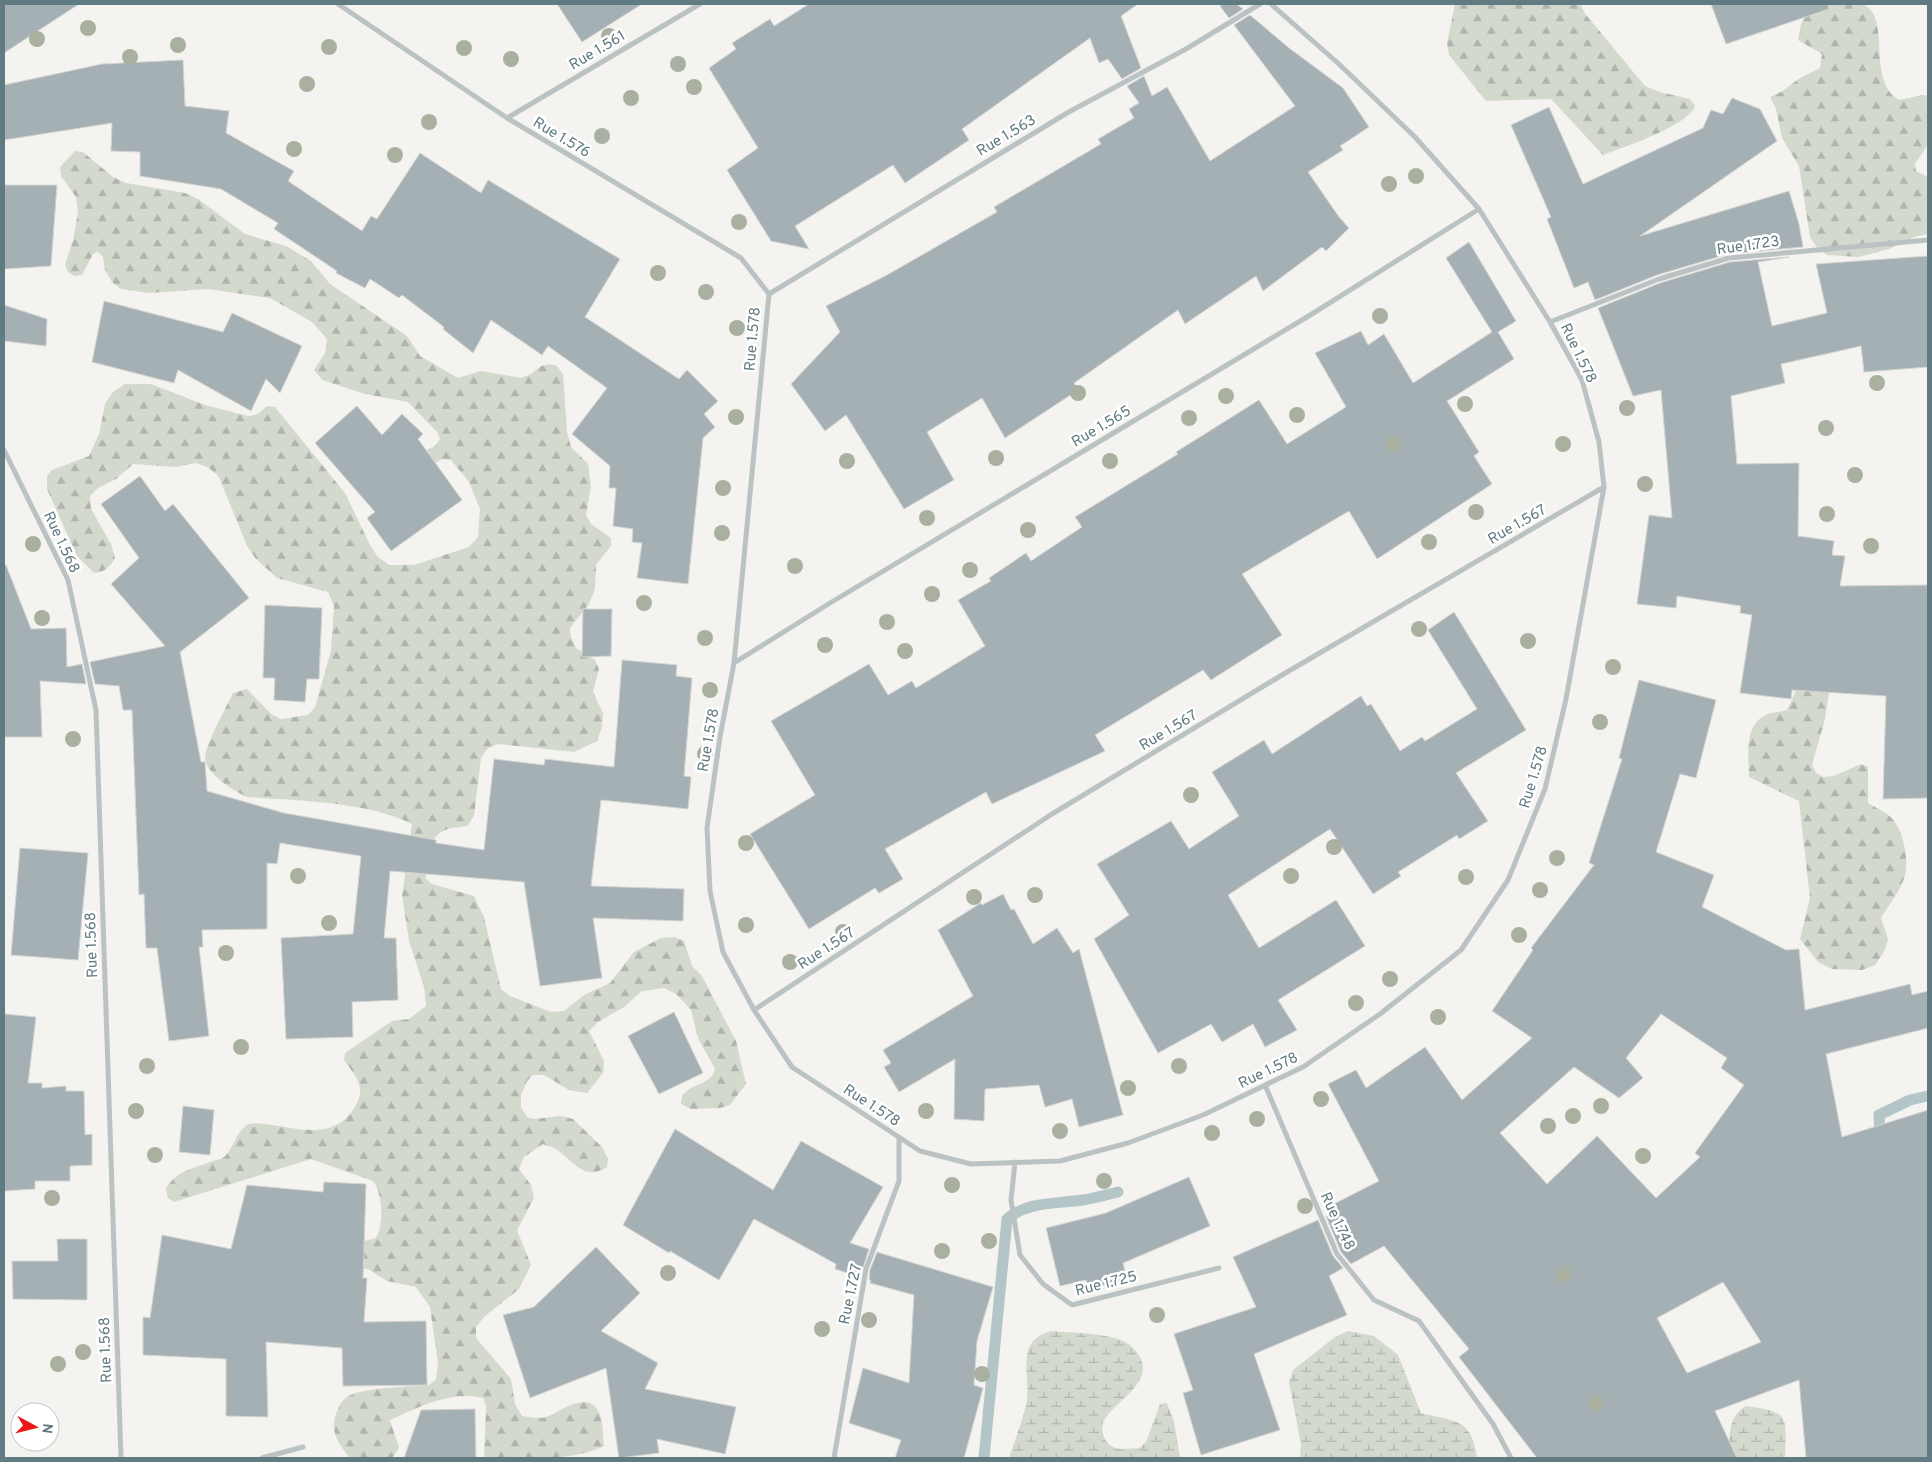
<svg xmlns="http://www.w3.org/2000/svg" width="1932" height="1462" viewBox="0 0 1932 1462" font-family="Overpass,sans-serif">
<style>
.forest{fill:url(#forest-firs)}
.wetland{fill:url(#wetland-marsh)}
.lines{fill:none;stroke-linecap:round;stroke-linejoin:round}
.stream{stroke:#b3c5c6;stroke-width:11}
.building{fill:#a4b0b3;stroke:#d5d4d2;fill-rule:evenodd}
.street{stroke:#bbc2c4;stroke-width:5}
.tree{fill:#a9b0a0}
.labels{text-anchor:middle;stroke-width:5;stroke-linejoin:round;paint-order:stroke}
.street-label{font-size:15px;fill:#617b82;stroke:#fff}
</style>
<defs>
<pattern id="forest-firs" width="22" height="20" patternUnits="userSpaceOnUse" patternTransform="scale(1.25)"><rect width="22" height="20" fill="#d4d9ce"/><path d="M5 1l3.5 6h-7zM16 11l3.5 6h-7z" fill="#afb5ad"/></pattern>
<pattern id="wetland-marsh" width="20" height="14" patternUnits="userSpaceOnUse" patternTransform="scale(1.25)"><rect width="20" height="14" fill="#d4d9ce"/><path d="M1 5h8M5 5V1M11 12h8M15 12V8" fill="none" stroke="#afb5ad"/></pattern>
</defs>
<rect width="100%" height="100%" fill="#f4f3ef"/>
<path class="forest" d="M1455 4H1580L1586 15 1645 86 1660 92 1690 99 1695 106C1688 126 1624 147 1603 155L1551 99 1486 101 1449 55 1447 43Z
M1811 4C1820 4 1856 2 1862 4 1893 15 1865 80 1899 100L1923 95 1928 96V144L1915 164 1916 171 1928 177V234L1914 237 1889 249 1859 257 1827 255 1818 249 1810 237 1799 166 1782 138 1776 109 1770 97 1781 92 1800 78 1820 68 1822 54 1798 40 1801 24Z
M75 151 83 152 113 177 126 183 185 193 198 199 245 234 286 246 311 261 330 284 407 336 420 356 458 378 481 371 521 378 531 374 541 366 550 364 557 366 563 374 567 432 571 447 588 464 591 487 586 515 591 524 611 538V546L596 565 595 589 589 604 570 628 571 637 576 648 595 660 599 669 593 692 603 713 602 727 597 741 574 752 498 744 487 749 481 758 474 816 467 826C459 827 449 828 443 831 427 839 428 864 426 879L432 884 474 896 484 917 501 989 510 996 551 1012 564 1011 584 995 610 983 634 952 661 938 675 937 684 941 692 966 702 976 736 1041 746 1084 730 1105 720 1108 691 1109 681 1104C681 1086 701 1087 711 1077 713 1075 714 1072 715 1069L698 1038 691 1010 676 994 664 988 642 991 624 1007 598 1022 589 1031 604 1061 603 1073 587 1093 569 1090 544 1075H533L527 1081 521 1095V1107L527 1117 534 1119 561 1116 573 1119 602 1147 608 1159 607 1167C583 1183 572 1158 554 1148 551 1146 546 1146 543 1144L524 1157 519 1169 531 1185 534 1198 517 1230 531 1265 519 1289 485 1316 476 1327V1338L511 1379 515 1404 522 1416C529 1417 539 1419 546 1417 555 1414 562 1408 571 1405 604 1393 602 1424 604 1446 573 1462 521 1458 484 1458L486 1406 483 1398C451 1390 419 1407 390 1420L399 1448 392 1458H350C336 1441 328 1428 339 1407 342 1401 346 1396 353 1394 373 1387 407 1387 429 1385L436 1379 438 1363 430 1307 416 1287 387 1281 368 1269 343 1267 331 1250 376 1238C384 1224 383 1194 373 1181L311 1159 174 1202 168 1198 166 1189C175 1171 195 1168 213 1161 216 1160 222 1159 224 1157 234 1149 236 1130 249 1124 256 1122 265 1124 272 1125 302 1129 335 1140 355 1107 367 1087 356 1077 344 1060L345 1053 392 1021 409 1019 426 1006 424 987 409 941 402 896 412 824C365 801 298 801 247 797 234 791 206 774 205 758 205 745 227 706 233 693L247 689 271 714 281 719 308 715 315 707 331 651 334 606 328 592 277 578 256 559 247 546 219 477 209 468 196 463 176 467 133 464 116 479 98 488 90 496 91 509 111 544 115 558C110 567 105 572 94 573L77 556 47 489V476L52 470 89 456 99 434 105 404 113 392 125 384H151L205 405 248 416 258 414 267 406 275 407 345 493 370 545 378 557 389 565H414L469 547 478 537 480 509 469 482 451 460 442 459 398 486 393 465 435 446 440 439 437 432 408 402 365 394 322 380 314 370 325 353 327 339 312 322 270 298 208 289 149 293 121 289 112 282 105 270 103 257 98 252 93 254 82 275 75 276 68 272 65 264 73 241 78 212 76 197 61 176 60 167Z
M1805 672 1830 686 1825 719 1812 765 1816 773 1823 777 1834 776 1861 764 1868 767V803C1878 809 1891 814 1896 824 1905 838 1910 867 1903 881 1898 894 1888 906 1881 918L1888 939 1885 950 1875 965 1862 970 1832 969 1818 962 1800 939 1810 898 1799 801 1749 777C1749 755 1743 724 1768 714 1774 712 1781 712 1787 710Z"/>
<path class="wetland" d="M1051 1331C1074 1333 1101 1332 1123 1341 1130 1344 1136 1350 1140 1357 1154 1383 1115 1401 1105 1419 1099 1429 1104 1444 1115 1448 1122 1450 1132 1448 1139 1448L1146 1442 1160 1404 1167 1403 1174 1421 1179 1452 1181 1458H1009C1014 1442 1025 1415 1027 1399 1030 1372 1015 1341 1051 1331Z
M1348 1331 1374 1336 1398 1355 1421 1413C1454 1422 1472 1417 1477 1458H1300L1301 1444 1289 1382 1293 1370 1335 1337Z
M1746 1406C1791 1412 1786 1416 1785 1458H1729C1730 1438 1726 1418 1746 1406Z"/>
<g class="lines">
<path class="stream" d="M1880 1140 1879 1115 1910 1100 1928 1096
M984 1458 1007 1219C1028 1201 1057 1204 1083 1200 1095 1198 1106 1195 1118 1192"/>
</g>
<path class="building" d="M4 4H79L4 53Z
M557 4H642L582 42Z
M809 4H1138L1121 16 1141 68 1122 79 1108 59 1099 63 1090 38 962 129 969 140 905 183 893 165 795 226 809 249 771 241 727 170 758 148 709 68 736 49 732 43 770 19 774 26Z
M1223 4H1236L1243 9 1229 18 1220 6Z
M1711 4H1828L1829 9 1726 44Z
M1250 15 1289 48 1343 88 1369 127 1340 146 1343 150 1308 172 1339 217 1349 228 1326 251 1322 247 1263 291 1256 276 1185 324 1178 310 1074 383 1078 390 1005 438 982 398 927 432 954 480 904 509 846 415 825 431 791 384 840 332 826 306 887 275 997 212 994 207 1101 144 1098 139 1134 118 1129 109 1139 103 1127 86 1144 76 1152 96 1167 87 1210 161 1295 106 1234 25Z
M183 60 185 106 229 111 226 133 294 171 288 181 362 231 371 216 377 219 420 153 481 193 488 180 620 259 585 317 679 379 687 370 718 401 704 414 715 427 703 438 688 584 637 578 642 543 632 542 633 529 613 526 616 488H609L610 466 572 434 607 388 548 346 542 355 491 320 473 353 443 329 444 327 402 295 399 298 370 279 365 288 336 273 337 271 274 229 278 223 221 189 140 176V152L111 151 112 123 4 140V85L102 64Z
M1732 98 1760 109 1777 141 1640 236 1789 191 1799 224 1803 247 1728 254 1657 275 1595 300 1588 282 1574 288 1547 219 1551 217 1511 125 1549 107 1583 184 1703 128 1711 110 1723 114Z
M4 185H57L51 266 4 269Z
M1469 242 1516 321 1498 332 1514 359 1447 401 1479 452 1474 456 1492 484 1377 559 1349 511 1242 574 1282 635 1211 680 1203 670 1095 735 1105 751 992 804 986 792 885 849 903 879 879 893 875 888 809 929 750 834 815 795 771 721 869 664 888 695 912 681 916 688 985 646 958 600 991 581 989 578 1026 553 1031 561 1082 527 1075 517 1178 454 1176 452 1259 400 1287 444 1346 407 1315 353 1361 331 1368 345 1384 334 1413 383 1492 332 1446 258Z
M1928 256V367L1864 372 1861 346 1781 364 1785 383 1731 396 1737 464 1799 463 1798 536 1834 541 1832 555 1845 556 1840 586 1928 585V798L1883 799 1886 696 1792 690 1791 699 1740 693 1752 615 1740 613 1741 606 1677 596 1676 608 1637 604 1649 515 1672 518 1661 390 1633 396 1598 308 1660 283 1730 262 1789 257 1758 262 1772 326 1827 313 1816 264Z
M104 301 223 332 232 313 302 346 280 393 266 379 251 411 178 370 174 383 92 362Z
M4 305 47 319 46 346 4 341Z
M357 406 382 435 402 414 423 434 418 439 462 500 391 551 367 518 375 512 315 443Z
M140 476 165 511 173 504 249 598 180 652 201 762H205L207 791 284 813 436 840V843L484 850 494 759 544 765 545 759 614 767 622 660 677 665 676 676 692 678 684 776 691 777 688 809 601 800 591 886 684 889 683 921 593 918 602 978 540 986 524 882 390 871 384 938H396L398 1000 352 1002 353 1037 286 1039 281 938 353 934 361 856 280 843 277 864 267 863V929L202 930 203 947H199L209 1036 169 1041 157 948H146L144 894 139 895 132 710H123L119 686 95 684 90 662 165 646 111 584 139 558 101 504Z
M4 565H6L31 629 66 628 67 667 82 664 86 684 40 681 42 737H4Z
M265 605 322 608 319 679H307L305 702 274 700 275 678H263Z
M583 609H612L611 656 582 657Z
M1454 612 1526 730 1456 773 1488 821 1459 839 1457 835 1398 872 1401 876 1373 894 1330 829 1228 895 1259 948 1336 900 1365 946 1278 1000 1297 1030 1265 1047 1253 1024 1222 1042 1211 1024 1158 1053 1094 939 1129 915 1097 864 1171 821 1189 849 1239 816 1212 772 1264 740 1272 754 1361 696 1367 706 1371 704 1400 751 1422 737 1425 741 1477 709 1428 630Z
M1639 680 1716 700 1696 778 1680 774 1656 852 1714 875 1702 907 1786 950 1799 949 1805 1010 1910 984 1912 995 1928 991V1028L1826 1054 1842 1137 1928 1110V1458H1806L1799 1380 1715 1411 1737 1458H1537L1459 1357 1469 1349 1384 1246 1351 1264 1341 1252 1326 1216 1331 1214 1328 1207 1379 1181 1328 1084 1356 1070 1366 1088 1425 1047 1462 1100 1532 1038 1492 1011 1533 950 1531 948 1594 865 1589 863 1622 759 1619 758ZM1661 1014 1727 1058 1721 1068 1744 1085 1695 1153 1700 1157 1656 1198 1597 1136 1547 1184 1500 1133 1574 1067 1619 1098 1643 1078 1626 1058ZM1723 1282 1761 1342 1687 1373 1657 1318Z
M20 848 88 853 78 960 11 955Z
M1003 894 1011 910 1014 909 1033 944 1057 928 1073 953 1079 949 1123 1115 1079 1127 1072 1099 1045 1107 1039 1085 985 1089 984 1121 954 1119 955 1059 899 1092 884 1067 891 1063 883 1050 973 996 938 930 981 903 982 905Z
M674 1012 703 1073 659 1094 628 1036Z
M4 1014 36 1017 28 1083H42V1088L66 1086V1091H84L85 1135 92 1134V1165L70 1166V1181H35V1189L4 1191Z
M183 1106 214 1110 210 1155 179 1152Z
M675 1129 773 1190 801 1141 883 1187 850 1243 869 1249 860 1277 835 1269 836 1264 754 1219 719 1280 670 1251 669 1253 623 1225Z
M1189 1177 1210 1226 1123 1263 1127 1279 1089 1289 1086 1280 1060 1286 1046 1228 1106 1213Z
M324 1182 366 1184 363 1278H367L364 1322 426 1321 427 1385 343 1386 342 1348 266 1342 268 1417 226 1416V1359L143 1355V1317L150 1318 162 1235 231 1249 247 1185 323 1192Z
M1318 1220 1333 1256 1343 1268 1329 1276 1347 1315 1254 1354 1280 1430 1201 1455 1183 1393 1193 1390 1174 1334 1256 1307 1233 1257Z
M57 1239H87V1300L13 1299 12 1261H58Z
M596 1247 640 1293 601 1331 658 1363 645 1389 736 1407 725 1454 657 1439 659 1453 619 1458 606 1368 530 1398 503 1315 534 1307Z
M877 1252 993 1287 977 1341 974 1385 983 1388 964 1458H895L901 1440 849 1423 863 1368 909 1383 914 1295 870 1283 871 1280H869L870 1270Z
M475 1409 476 1458H404L421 1410Z"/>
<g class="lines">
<path class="street" d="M338 4 507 118 741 258 769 294
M507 118 700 4
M769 294 734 663 720 737 707 828 710 891 723 952 754 1010 792 1067 920 1151 971 1164 1060 1161 1128 1143 1203 1115 1303 1067 1380 1014 1461 950 1508 880 1545 789 1566 699 1604 487 1599 442 1582 380 1550 322 1479 209 1415 137 1340 65 1271 4
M769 294 1067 113 1186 49 1260 4
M1550 322 1659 279 1729 258 1928 240
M4 450 68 580 96 710 121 1458
M734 663 830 603 1312 314 1479 209
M754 1010 1052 814 1282 675 1604 487
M1265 1085 1337 1254 1374 1300 1419 1321 1493 1424 1511 1458
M1015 1162 1011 1200 1020 1255 1043 1284 1072 1305 1219 1268
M262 1458 303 1447
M834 1458 866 1269 899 1181V1138"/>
</g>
<g class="tree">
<circle cx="88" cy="28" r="8"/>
<circle cx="609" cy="36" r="8"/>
<circle cx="37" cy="39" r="8"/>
<circle cx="178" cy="45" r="8"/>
<circle cx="329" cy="47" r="8"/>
<circle cx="464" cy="48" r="8"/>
<circle cx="130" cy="57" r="8"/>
<circle cx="511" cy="59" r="8"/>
<circle cx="678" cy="64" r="8"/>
<circle cx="307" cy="84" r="8"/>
<circle cx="694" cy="87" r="8"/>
<circle cx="631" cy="98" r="8"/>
<circle cx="429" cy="122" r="8"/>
<circle cx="602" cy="136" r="8"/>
<circle cx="294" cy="149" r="8"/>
<circle cx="395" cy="155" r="8"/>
<circle cx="1416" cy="176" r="8"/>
<circle cx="1389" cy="184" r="8"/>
<circle cx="739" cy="222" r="8"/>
<circle cx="658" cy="273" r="8"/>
<circle cx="706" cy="292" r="8"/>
<circle cx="1380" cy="316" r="8"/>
<circle cx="737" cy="328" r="8"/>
<circle cx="1877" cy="383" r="8"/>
<circle cx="1078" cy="393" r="8"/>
<circle cx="1226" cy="396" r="8"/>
<circle cx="1465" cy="404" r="8"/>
<circle cx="1627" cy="408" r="8"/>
<circle cx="1297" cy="415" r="8"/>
<circle cx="736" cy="417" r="8"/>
<circle cx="1189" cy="418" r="8"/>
<circle cx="1826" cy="428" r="8"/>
<circle cx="1394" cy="444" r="8"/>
<circle cx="1563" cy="444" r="8"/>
<circle cx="996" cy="458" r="8"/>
<circle cx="847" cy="461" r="8"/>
<circle cx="1110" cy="461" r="8"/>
<circle cx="1855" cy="475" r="8"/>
<circle cx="1645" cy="484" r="8"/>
<circle cx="723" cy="488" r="8"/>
<circle cx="1476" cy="512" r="8"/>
<circle cx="1827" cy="514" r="8"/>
<circle cx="927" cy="518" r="8"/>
<circle cx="1028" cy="530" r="8"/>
<circle cx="722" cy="533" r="8"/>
<circle cx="1429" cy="542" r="8"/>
<circle cx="33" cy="544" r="8"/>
<circle cx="1871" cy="546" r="8"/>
<circle cx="795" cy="566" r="8"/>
<circle cx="970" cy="570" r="8"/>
<circle cx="932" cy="594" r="8"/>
<circle cx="644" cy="603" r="8"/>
<circle cx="42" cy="618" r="8"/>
<circle cx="887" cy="622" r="8"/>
<circle cx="1419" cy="629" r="8"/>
<circle cx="705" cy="638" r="8"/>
<circle cx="1528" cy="641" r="8"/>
<circle cx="825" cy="645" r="8"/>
<circle cx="905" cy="651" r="8"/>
<circle cx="1613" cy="667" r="8"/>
<circle cx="710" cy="690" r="8"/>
<circle cx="1600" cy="722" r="8"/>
<circle cx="73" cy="739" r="8"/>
<circle cx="705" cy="754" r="8"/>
<circle cx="1191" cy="795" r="8"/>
<circle cx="746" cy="843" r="8"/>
<circle cx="1334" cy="847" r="8"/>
<circle cx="1557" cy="858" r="8"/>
<circle cx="298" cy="876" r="8"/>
<circle cx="1291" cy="876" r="8"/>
<circle cx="1466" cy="877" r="8"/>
<circle cx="1540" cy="890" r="8"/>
<circle cx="1035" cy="895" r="8"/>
<circle cx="974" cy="897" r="8"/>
<circle cx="329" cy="923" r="8"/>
<circle cx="746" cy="925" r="8"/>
<circle cx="843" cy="932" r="8"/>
<circle cx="1519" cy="935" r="8"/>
<circle cx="226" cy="953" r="8"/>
<circle cx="790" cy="962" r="8"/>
<circle cx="1390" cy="979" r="8"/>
<circle cx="1356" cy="1003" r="8"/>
<circle cx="1438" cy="1017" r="8"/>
<circle cx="241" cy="1047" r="8"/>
<circle cx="147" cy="1066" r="8"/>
<circle cx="1179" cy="1066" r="8"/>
<circle cx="1128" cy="1088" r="8"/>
<circle cx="1321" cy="1099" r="8"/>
<circle cx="1601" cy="1106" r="8"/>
<circle cx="136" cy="1111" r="8"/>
<circle cx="926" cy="1111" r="8"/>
<circle cx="1573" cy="1116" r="8"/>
<circle cx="1257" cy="1119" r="8"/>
<circle cx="1548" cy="1126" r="8"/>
<circle cx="1060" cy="1131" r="8"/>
<circle cx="1212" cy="1133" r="8"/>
<circle cx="155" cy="1155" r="8"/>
<circle cx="1643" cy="1156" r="8"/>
<circle cx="1104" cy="1181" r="8"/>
<circle cx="952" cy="1185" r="8"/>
<circle cx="52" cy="1198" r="8"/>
<circle cx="1305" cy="1206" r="8"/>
<circle cx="989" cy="1241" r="8"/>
<circle cx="942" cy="1251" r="8"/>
<circle cx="668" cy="1273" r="8"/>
<circle cx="1564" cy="1274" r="8"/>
<circle cx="1157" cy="1315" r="8"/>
<circle cx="869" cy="1320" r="8"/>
<circle cx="822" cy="1329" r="8"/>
<circle cx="83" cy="1352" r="8"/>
<circle cx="58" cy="1364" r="8"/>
<circle cx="982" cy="1374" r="8"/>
<circle cx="1596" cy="1403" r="8"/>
</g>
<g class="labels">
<g class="street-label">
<text transform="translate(597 50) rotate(-31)" y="5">Rue 1.561</text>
<text transform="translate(1006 135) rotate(-31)" y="5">Rue 1.563</text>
<text transform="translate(562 137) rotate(31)" y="5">Rue 1.576</text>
<text transform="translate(1748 245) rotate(-8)" y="5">Rue 1.723</text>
<text transform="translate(752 339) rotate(-85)" y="5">Rue 1.578</text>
<text transform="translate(1579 353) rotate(64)" y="5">Rue 1.578</text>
<text transform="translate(1101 426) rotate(-31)" y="5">Rue 1.565</text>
<text transform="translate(1517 524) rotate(-30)" y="5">Rue 1.567</text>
<text transform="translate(62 542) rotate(65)" y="5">Rue 1.568</text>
<text transform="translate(1168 730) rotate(-31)" y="5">Rue 1.567</text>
<text transform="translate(708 740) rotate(-80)" y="5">Rue 1.578</text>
<text transform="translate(1533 777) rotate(-73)" y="5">Rue 1.578</text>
<text transform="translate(91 945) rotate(-92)" y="5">Rue 1.568</text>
<text transform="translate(826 948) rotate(-33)" y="5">Rue 1.567</text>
<text transform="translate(1268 1070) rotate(-26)" y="5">Rue 1.578</text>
<text transform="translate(872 1105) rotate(33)" y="5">Rue 1.578</text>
<text transform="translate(1338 1221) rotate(65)" y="5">Rue 1.748</text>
<text transform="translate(1106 1283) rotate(-14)" y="5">Rue 1.725</text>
<text transform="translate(850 1294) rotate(-78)" y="5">Rue 1.727</text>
<text transform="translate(105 1350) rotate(-92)" y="5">Rue 1.568</text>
</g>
</g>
<rect width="1932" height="1462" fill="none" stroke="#617b82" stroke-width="10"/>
<g transform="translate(35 1427) rotate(97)"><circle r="24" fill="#ffffff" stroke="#c0cacd"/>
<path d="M0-4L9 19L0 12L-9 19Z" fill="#ed1616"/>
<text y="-8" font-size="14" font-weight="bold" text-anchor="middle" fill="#617b82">N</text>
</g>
</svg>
